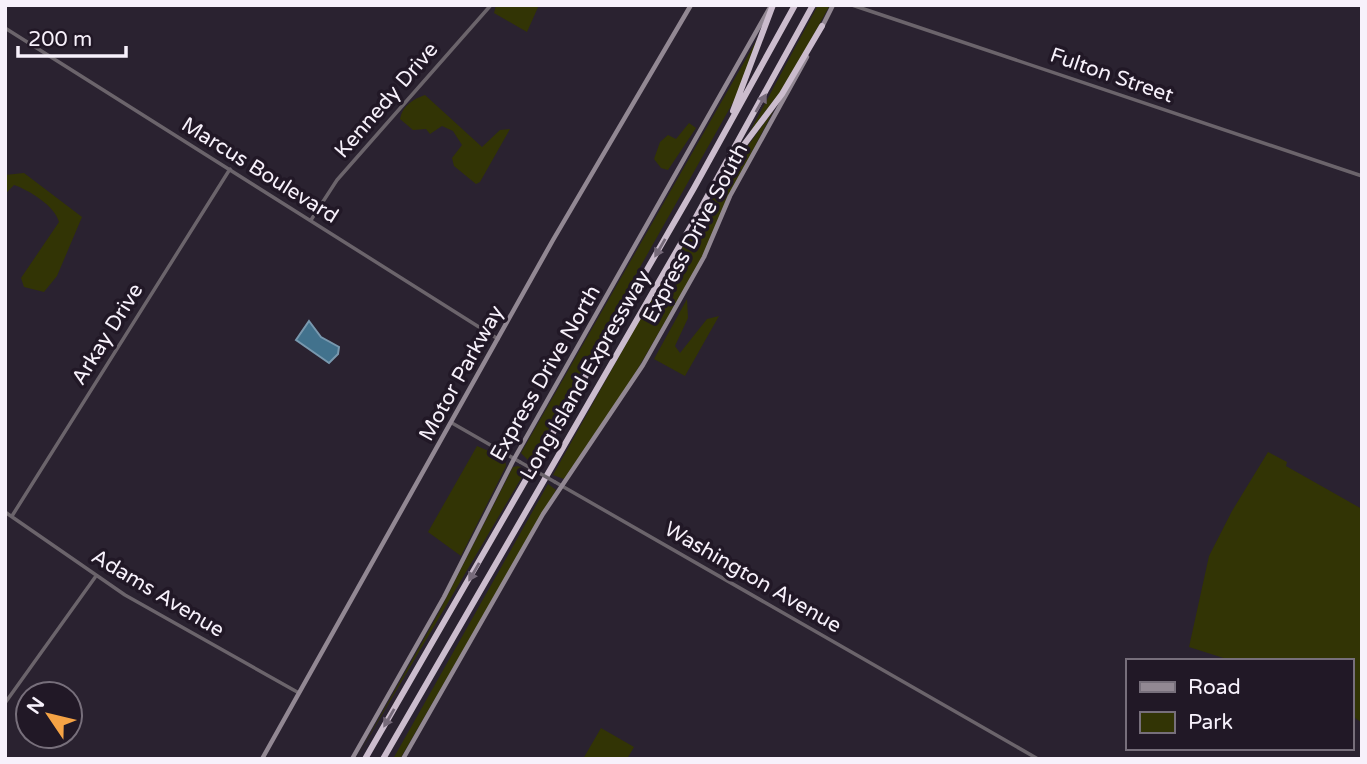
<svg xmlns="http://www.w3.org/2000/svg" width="1367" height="764" viewBox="0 0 1367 764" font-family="'Varela Round',sans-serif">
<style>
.green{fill:#323405}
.water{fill:#42728d;stroke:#7898ae;stroke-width:2}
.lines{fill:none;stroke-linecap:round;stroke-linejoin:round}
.tertiary{stroke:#6b646b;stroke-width:3.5}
.secondary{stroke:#928893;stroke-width:4.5}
.motorway{stroke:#cbbccd;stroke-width:6}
.tertiary-bridge{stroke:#6b646b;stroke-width:3.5}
.oneway{fill:#766a7a}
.labels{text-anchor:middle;stroke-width:7;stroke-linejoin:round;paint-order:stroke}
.street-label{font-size:21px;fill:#f7f1fb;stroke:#211826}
</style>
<rect width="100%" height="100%" fill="#2a2230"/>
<path class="green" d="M496 5H539L527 32 494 13Z
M818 5H830L787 83 749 133Z
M759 36 735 99 530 462 521 453Z
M425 95 482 147 500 130 510 129 480 182 476 184 454 166 452 158 462 145 453 131 442 126 430 134 426 129 413 130 400 119C402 106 413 99 425 95Z
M774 110 727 199 706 250 679 298 630 382 564 479 553 475C623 351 689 224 774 110Z
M689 123 696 128 668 170 661 168 654 159 660 142 668 135 676 139Z
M24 173 82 217 57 276 44 292 24 287 21 278 59 222C55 206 29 190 14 185L5 194V175Z
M687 299 688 318 675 346 680 353 707 319 719 316 685 376 654 359Z
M477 446 505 458 506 466 461 556 428 532Z
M1268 452 1287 462 1286 466 1362 509V723L1351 715V661H1233L1189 647 1209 556 1232 511Z
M518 466 526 470 356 759 438 614 513 467Z
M548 484 556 490 400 759H393Z
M601 728 634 747 627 759H583Z"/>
<path class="water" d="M309 321 321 337 339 347 338 354 329 363 296 340Z"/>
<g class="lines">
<path class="tertiary" d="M852 5 1362 176
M5 28 498 339
M311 220 337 180 491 5
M452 423 520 462
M555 482 1038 759
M5 512 125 595 299 693
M12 516 230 169
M5 703 96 576"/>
<path class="secondary" d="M822 27 833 5
M262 759 553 240 691 5
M352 759 444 597 514 459 769 9
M403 759 543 514 643 365 704 257 730 196 807 57"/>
<path class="motorway" d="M733 111 773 5
M731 162 782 94 822 26
M365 759 694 188 795 5
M383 759 691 226 813 5"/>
<path class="tertiary-bridge" d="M520 462 555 482"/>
</g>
<defs><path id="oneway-solid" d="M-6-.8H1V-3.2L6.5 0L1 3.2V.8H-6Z" transform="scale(1.75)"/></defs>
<g class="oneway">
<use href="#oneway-solid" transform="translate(761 103) rotate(-60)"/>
<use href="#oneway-solid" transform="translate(660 248) rotate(120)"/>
<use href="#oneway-solid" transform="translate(474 572) rotate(120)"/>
<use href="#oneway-solid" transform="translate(389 718) rotate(120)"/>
</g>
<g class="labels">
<g class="street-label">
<text transform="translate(1112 75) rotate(19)" y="7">Fulton Street</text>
<text transform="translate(386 100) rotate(-49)" y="7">Kennedy Drive</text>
<text transform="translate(260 170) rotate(32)" y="7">Marcus Boulevard</text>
<text transform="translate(695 233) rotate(-62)" y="7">Express Drive South</text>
<text transform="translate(107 334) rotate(-58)" y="7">Arkay Drive</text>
<text transform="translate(461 373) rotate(-61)" y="7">Motor Parkway</text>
<text transform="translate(545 373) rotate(-60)" y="7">Express Drive North</text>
<text transform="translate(585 375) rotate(-60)" y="7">Long Island Expressway</text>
<text transform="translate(753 577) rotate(30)" y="7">Washington Avenue</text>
<text transform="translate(158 593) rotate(31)" y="7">Adams Avenue</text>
</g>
</g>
<rect width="1367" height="764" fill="none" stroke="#f7f1fb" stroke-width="14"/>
<rect x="1126" y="659" width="228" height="91" fill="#211826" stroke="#776f7b" stroke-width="2"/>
<rect x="1140" y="682" width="35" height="10" fill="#928893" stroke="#776f7b" stroke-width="2"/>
<text x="1188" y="694" font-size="21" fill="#f7f1fb">Road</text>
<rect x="1140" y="712" width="35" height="21" fill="#323405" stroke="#776f7b" stroke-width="2"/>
<text x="1188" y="729" font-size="21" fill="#f7f1fb">Park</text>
<g transform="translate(49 715) rotate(305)"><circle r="33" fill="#211826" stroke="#776f7b" stroke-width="2"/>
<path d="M0-5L12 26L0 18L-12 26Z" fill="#f5a345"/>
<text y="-10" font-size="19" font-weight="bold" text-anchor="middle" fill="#f7f1fb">N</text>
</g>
<path d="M18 46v10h108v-10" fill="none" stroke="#f7f1fb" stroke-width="3.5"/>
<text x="28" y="46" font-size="21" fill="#f7f1fb" stroke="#211826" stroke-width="5" paint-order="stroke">200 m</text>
</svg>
